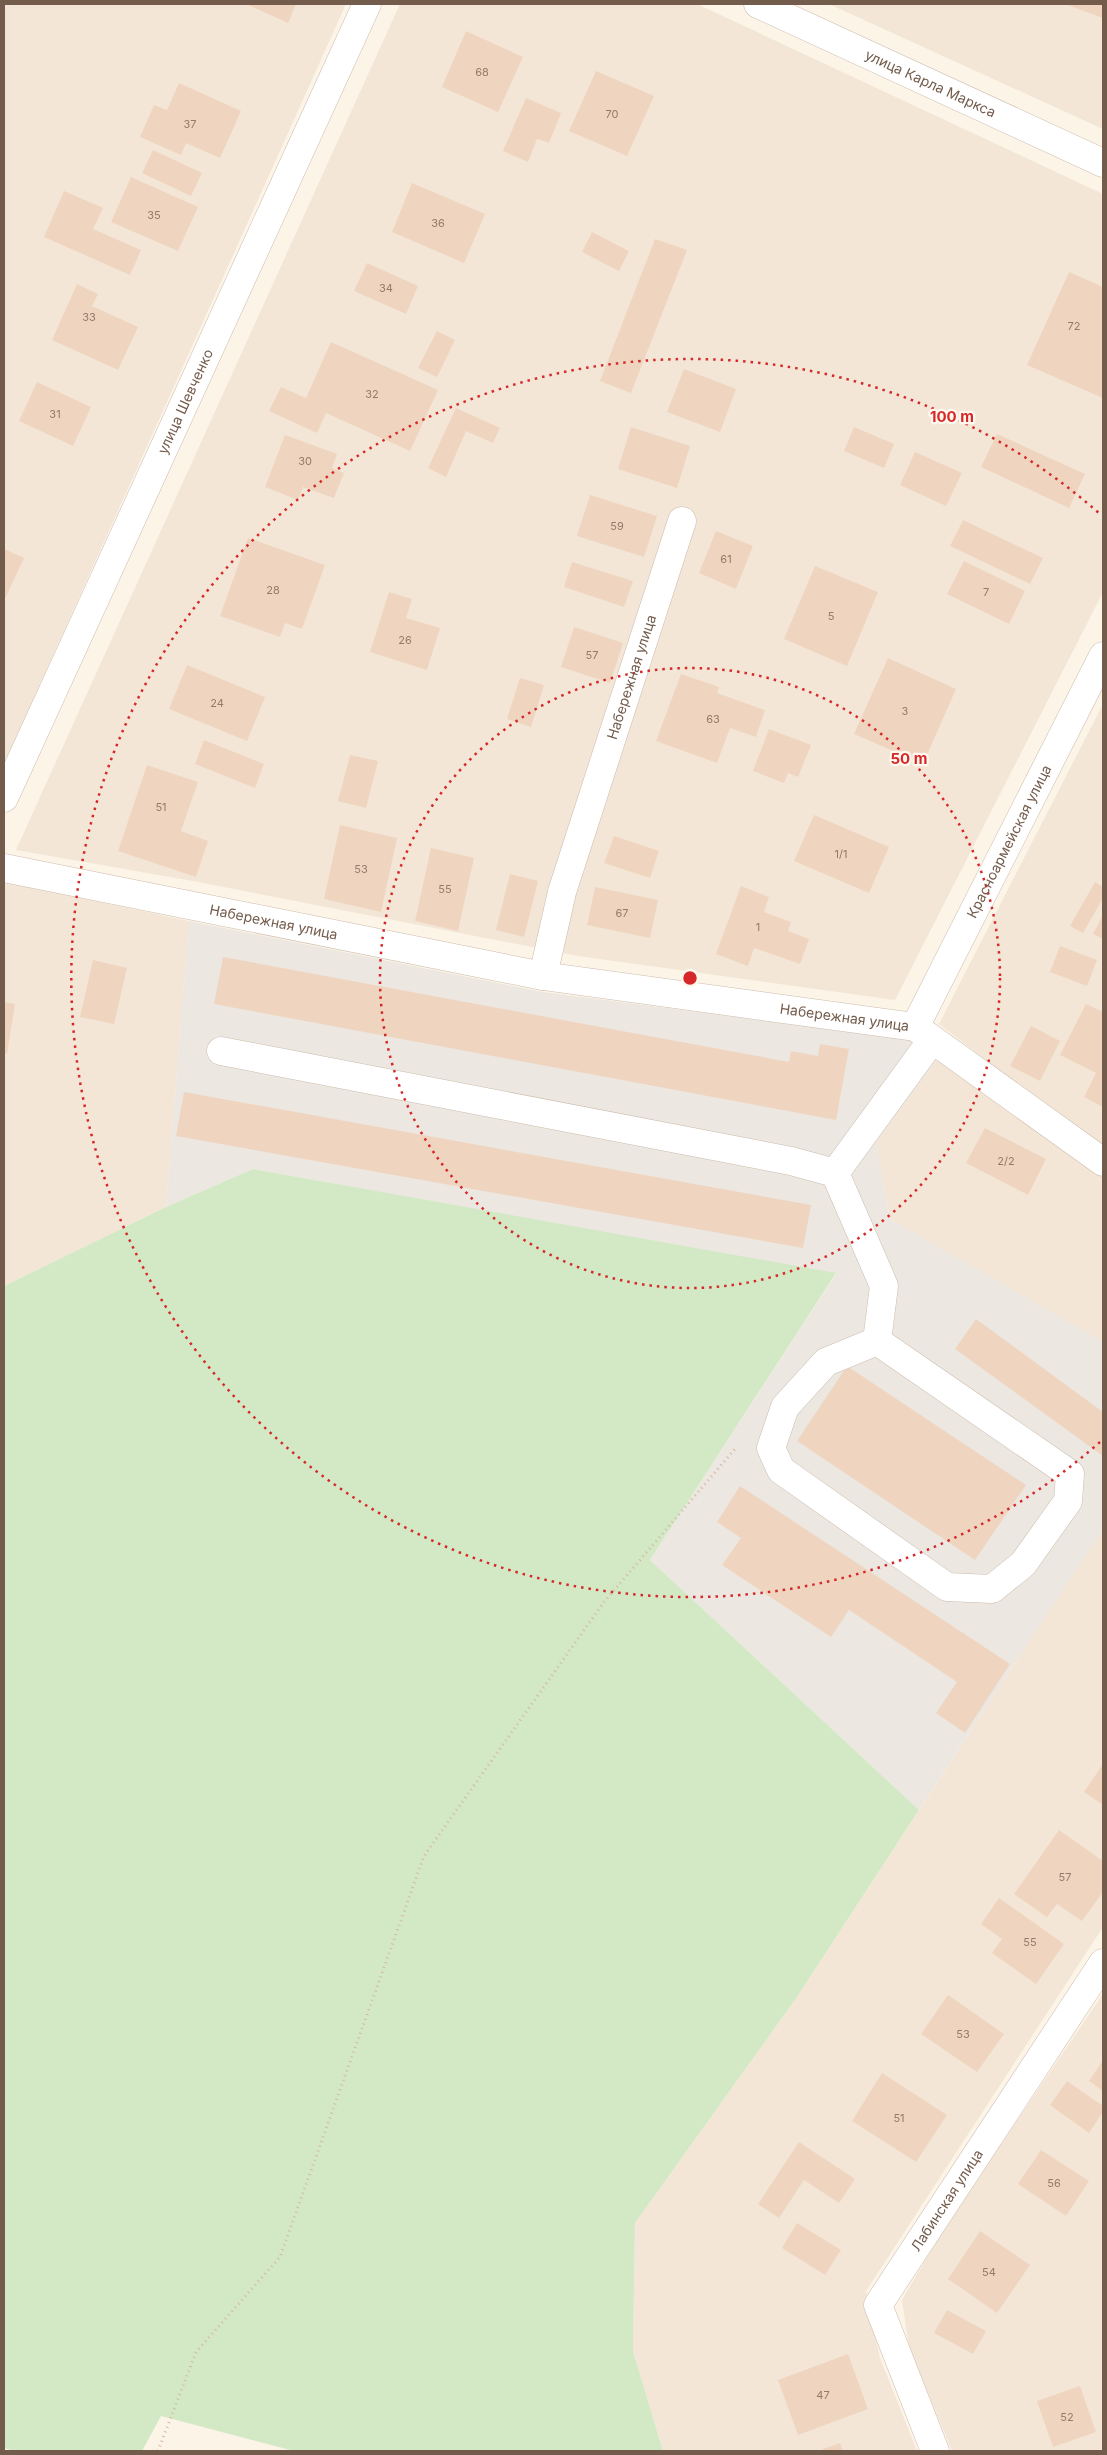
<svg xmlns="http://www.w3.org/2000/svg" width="1107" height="2455" viewBox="0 0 1107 2455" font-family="Inter,sans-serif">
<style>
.residential{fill:#f3e6d6}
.industrial{fill:#ece7e1}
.green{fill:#d3e9c6}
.building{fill:#efd5c0}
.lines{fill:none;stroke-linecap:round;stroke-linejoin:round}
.minor-casing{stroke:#cdbcae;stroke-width:29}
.path{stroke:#d5b8a3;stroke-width:3;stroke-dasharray:1 4;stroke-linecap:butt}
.minor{stroke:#fff;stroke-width:28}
.ring{fill:none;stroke:#d62828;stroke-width:2.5;stroke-dasharray:2.5 5}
.labels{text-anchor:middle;stroke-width:4.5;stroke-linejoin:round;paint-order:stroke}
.number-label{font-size:11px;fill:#937a6a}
.street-label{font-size:14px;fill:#745c4d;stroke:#fef8ee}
.centre{fill:#d62828;stroke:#fef8ee;stroke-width:2.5}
.ring-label{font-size:15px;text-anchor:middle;font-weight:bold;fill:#d62828;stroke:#fef8ee;stroke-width:4.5;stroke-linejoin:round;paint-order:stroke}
</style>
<rect width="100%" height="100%" fill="#fbf4e7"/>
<path class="residential" d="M4 4H346L4 764Z
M400 4H697L1103 194V592L895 1000 578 956 193 881 16 850Z
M829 4H1103V129Z
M1103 704V1149L939 1024Z
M5 882 189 921 166 1207 4 1286Z
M936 1061 948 1063 1103 1176V1342L890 1219 876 1143Z
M1103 1529V1927L866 2291 880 2358 917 2451H663L633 2351 635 2223 797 1997Z
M1103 1994V2451H952L909 2347 902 2300 944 2228Z"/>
<path class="industrial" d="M189 921 543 992 913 1040 936 1061 876 1143 890 1219 1103 1342V1529L919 1810 650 1560 836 1274 253 1169 166 1207Z"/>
<path class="green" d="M253 1169 836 1273 650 1560 919 1810 797 1997 635 2223 633 2351 663 2451H294L161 2416 142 2451H14L4 2448V1286L166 1207Z"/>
<path class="building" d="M246 4H296L288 23Z
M1065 4H1103V18Z
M466 31 523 57 498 112 442 87Z
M596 71 654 96 627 156 569 131Z
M179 83 241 111 220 158 186 143 181 155 140 137 154 105 167 110Z
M526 98 561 113 549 143 537 139 528 162 503 151Z
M153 150 202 173 191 196 142 173Z
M131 177 198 207 178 251 111 222Z
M412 183 485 214 464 263 392 232Z
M64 191 103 208 93 229 141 250 130 275 44 237Z
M592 232 629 251 619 271 582 252Z
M655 239 687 250 631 393 600 381Z
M367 263 418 286 406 314 354 291Z
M1069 272 1103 287V398L1027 365Z
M77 284 98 294 92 306 138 327 118 370 52 340Z
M437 331 455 340 437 377 418 368Z
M331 342 438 390 410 451 326 413 317 433 269 411 281 387 306 398Z
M684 369 736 389 720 432 667 412Z
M37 382 91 407 73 446 19 421Z
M456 408 500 428 493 443 466 431 446 477 428 468Z
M631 427 690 446 677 488 618 469Z
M854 427 894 444 884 468 844 451Z
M997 434 1085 474 1069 508 981 467Z
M285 435 337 454 332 468 344 473 334 498 303 487 298 500 265 487Z
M915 452 962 473 946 506 900 485Z
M590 495 657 516 644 557 577 536Z
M963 520 1043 558 1030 584 950 546Z
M716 531 753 546 736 589 699 573Z
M248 538 325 565 302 629 285 623 280 637 220 616Z
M4 549 24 558 4 601Z
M964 561 1025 591 1009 624 947 594Z
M572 562 633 581 624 607 564 587Z
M815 566 878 592 847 666 784 639Z
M389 592 412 599 406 618 440 628 427 670 370 652Z
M574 627 623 643 610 683 561 667Z
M888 658 956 689 923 764 854 734Z
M187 665 265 697 247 741 169 709Z
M681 674 719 687 717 693 765 710 756 737 730 728 717 763 656 741Z
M520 678 544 685 531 727 507 719Z
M769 729 811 745 798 777 788 773 784 783 753 771Z
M204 740 264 764 255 788 195 764Z
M350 755 378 761 366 808 338 801Z
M147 765 198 782 181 831 208 841 196 877 118 851Z
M814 815 889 847 869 893 794 861Z
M340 825 397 838 381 912 324 899Z
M614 836 659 851 650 878 604 863Z
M431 848 474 858 458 931 415 921Z
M510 874 538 881 524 937 496 930Z
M1095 882 1103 887V898L1083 933 1070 926Z
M741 886 769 897 764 912 791 922 788 931 809 939 800 964 754 948 748 966 716 954Z
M595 887 658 900 650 938 587 925Z
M1103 915V939L1093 934Z
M1060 946 1097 960 1087 986 1050 972Z
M223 957 789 1062 791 1051 818 1056 820 1044 849 1049 836 1120 214 1004Z
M93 960 127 968 114 1024 80 1017Z
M4 1002 15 1004 7 1054 4 1053Z
M1086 1004 1103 1012V1107L1084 1097 1096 1073 1060 1055Z
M1031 1026 1060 1041 1040 1081 1010 1066Z
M184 1092 811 1205 803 1248 176 1136Z
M985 1128 1046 1159 1028 1195 966 1163Z
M976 1319 1103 1412V1456L955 1349Z
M847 1366 1026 1485 975 1560 797 1441Z
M740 1486 1010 1664 965 1733 936 1713 957 1682 849 1610 831 1637 722 1565 741 1538 717 1522Z
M1103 1764V1805L1084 1792Z
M1059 1830 1103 1861V1892L1082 1921 1057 1904 1047 1917 1014 1894Z
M999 1898 1064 1944 1036 1984 992 1953 1002 1939 981 1924Z
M948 1995 1004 2034 977 2072 921 2034Z
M1103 2060V2091L1089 2081Z
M882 2073 947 2115 916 2162 852 2121Z
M1067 2081 1103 2106V2112L1089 2133 1050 2105Z
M799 2142 855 2179 839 2203 804 2180 779 2218 758 2204Z
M1041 2150 1089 2181 1066 2216 1018 2184Z
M797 2223 841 2250 825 2275 782 2248Z
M980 2231 1030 2265 997 2313 948 2279Z
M947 2310 986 2331 973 2354 934 2333Z
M848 2354 868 2409 798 2435 778 2380Z
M1080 2386 1096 2432 1053 2447 1037 2401Z
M840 2443 843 2451H818Z"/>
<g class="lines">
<g class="minor-casing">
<g id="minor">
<path id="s1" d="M758 4 1103 163"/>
<path id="s2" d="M4 798 367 4"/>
<path id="s3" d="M4 868 543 976 915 1027 1103 1162"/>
<path id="s4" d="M543 976 562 892 682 521"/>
<path id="s5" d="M915 1027 1103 656"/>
<path d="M221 1051 791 1161 835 1173 884 1286 877 1341"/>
<path d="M835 1173 932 1040"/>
<path d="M877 1341 1070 1474 1068 1501 1023 1564 992 1589 947 1587 781 1470 771 1448 785 1407 826 1362Z"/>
<path id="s6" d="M935 2451 878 2305 1103 1963"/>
</g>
</g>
<path class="path" d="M158 2451 196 2352 280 2257 424 1856 604 1602 735 1449"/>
<use href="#minor" class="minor"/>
</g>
<g class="ring">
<circle cx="690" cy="978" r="310"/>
<path d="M1100 1442A619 619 0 1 1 1100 514"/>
</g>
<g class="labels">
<g class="number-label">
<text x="482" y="76">68</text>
<text x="612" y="118">70</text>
<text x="190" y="128">37</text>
<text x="154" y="219">35</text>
<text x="438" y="227">36</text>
<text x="386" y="292">34</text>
<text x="89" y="321">33</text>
<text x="1074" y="330">72</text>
<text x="372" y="398">32</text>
<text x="55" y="418">31</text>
<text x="305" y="465">30</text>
<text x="617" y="530">59</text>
<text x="726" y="563">61</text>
<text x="273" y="594">28</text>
<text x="986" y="596">7</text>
<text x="831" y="620">5</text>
<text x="405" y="644">26</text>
<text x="592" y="659">57</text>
<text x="217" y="707">24</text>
<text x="905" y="715">3</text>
<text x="713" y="723">63</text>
<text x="161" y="811">51</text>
<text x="841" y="858">1/1</text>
<text x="361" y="873">53</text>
<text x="445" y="893">55</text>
<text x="622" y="917">67</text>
<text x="758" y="931">1</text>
<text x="1006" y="1165">2/2</text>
<text x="1065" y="1881">57</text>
<text x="1030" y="1946">55</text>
<text x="963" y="2038">53</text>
<text x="899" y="2122">51</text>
<text x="1054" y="2187">56</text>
<text x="989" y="2276">54</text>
<text x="823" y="2399">47</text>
<text x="1067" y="2421">52</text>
</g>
<g class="street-label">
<text dy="5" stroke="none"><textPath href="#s1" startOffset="190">улица Карла Маркса</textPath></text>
<text dy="5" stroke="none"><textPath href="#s2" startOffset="436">улица Шевченко</textPath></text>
<text dy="5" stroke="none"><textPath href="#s4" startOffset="312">Набережная улица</textPath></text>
<text dy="5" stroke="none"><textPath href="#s5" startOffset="208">Красноармейская улица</textPath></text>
<text dy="5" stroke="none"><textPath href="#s3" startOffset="275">Набережная улица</textPath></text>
<text dy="5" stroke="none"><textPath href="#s3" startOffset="854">Набережная улица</textPath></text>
<text dy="5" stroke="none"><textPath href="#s6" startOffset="282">Лабинская улица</textPath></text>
</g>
</g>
<circle cx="690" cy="978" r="8" class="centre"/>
<g class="ring-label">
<text x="952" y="422">100 m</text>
<text x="909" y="764">50 m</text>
</g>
<rect width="1107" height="2455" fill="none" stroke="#745c4d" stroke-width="10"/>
</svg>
